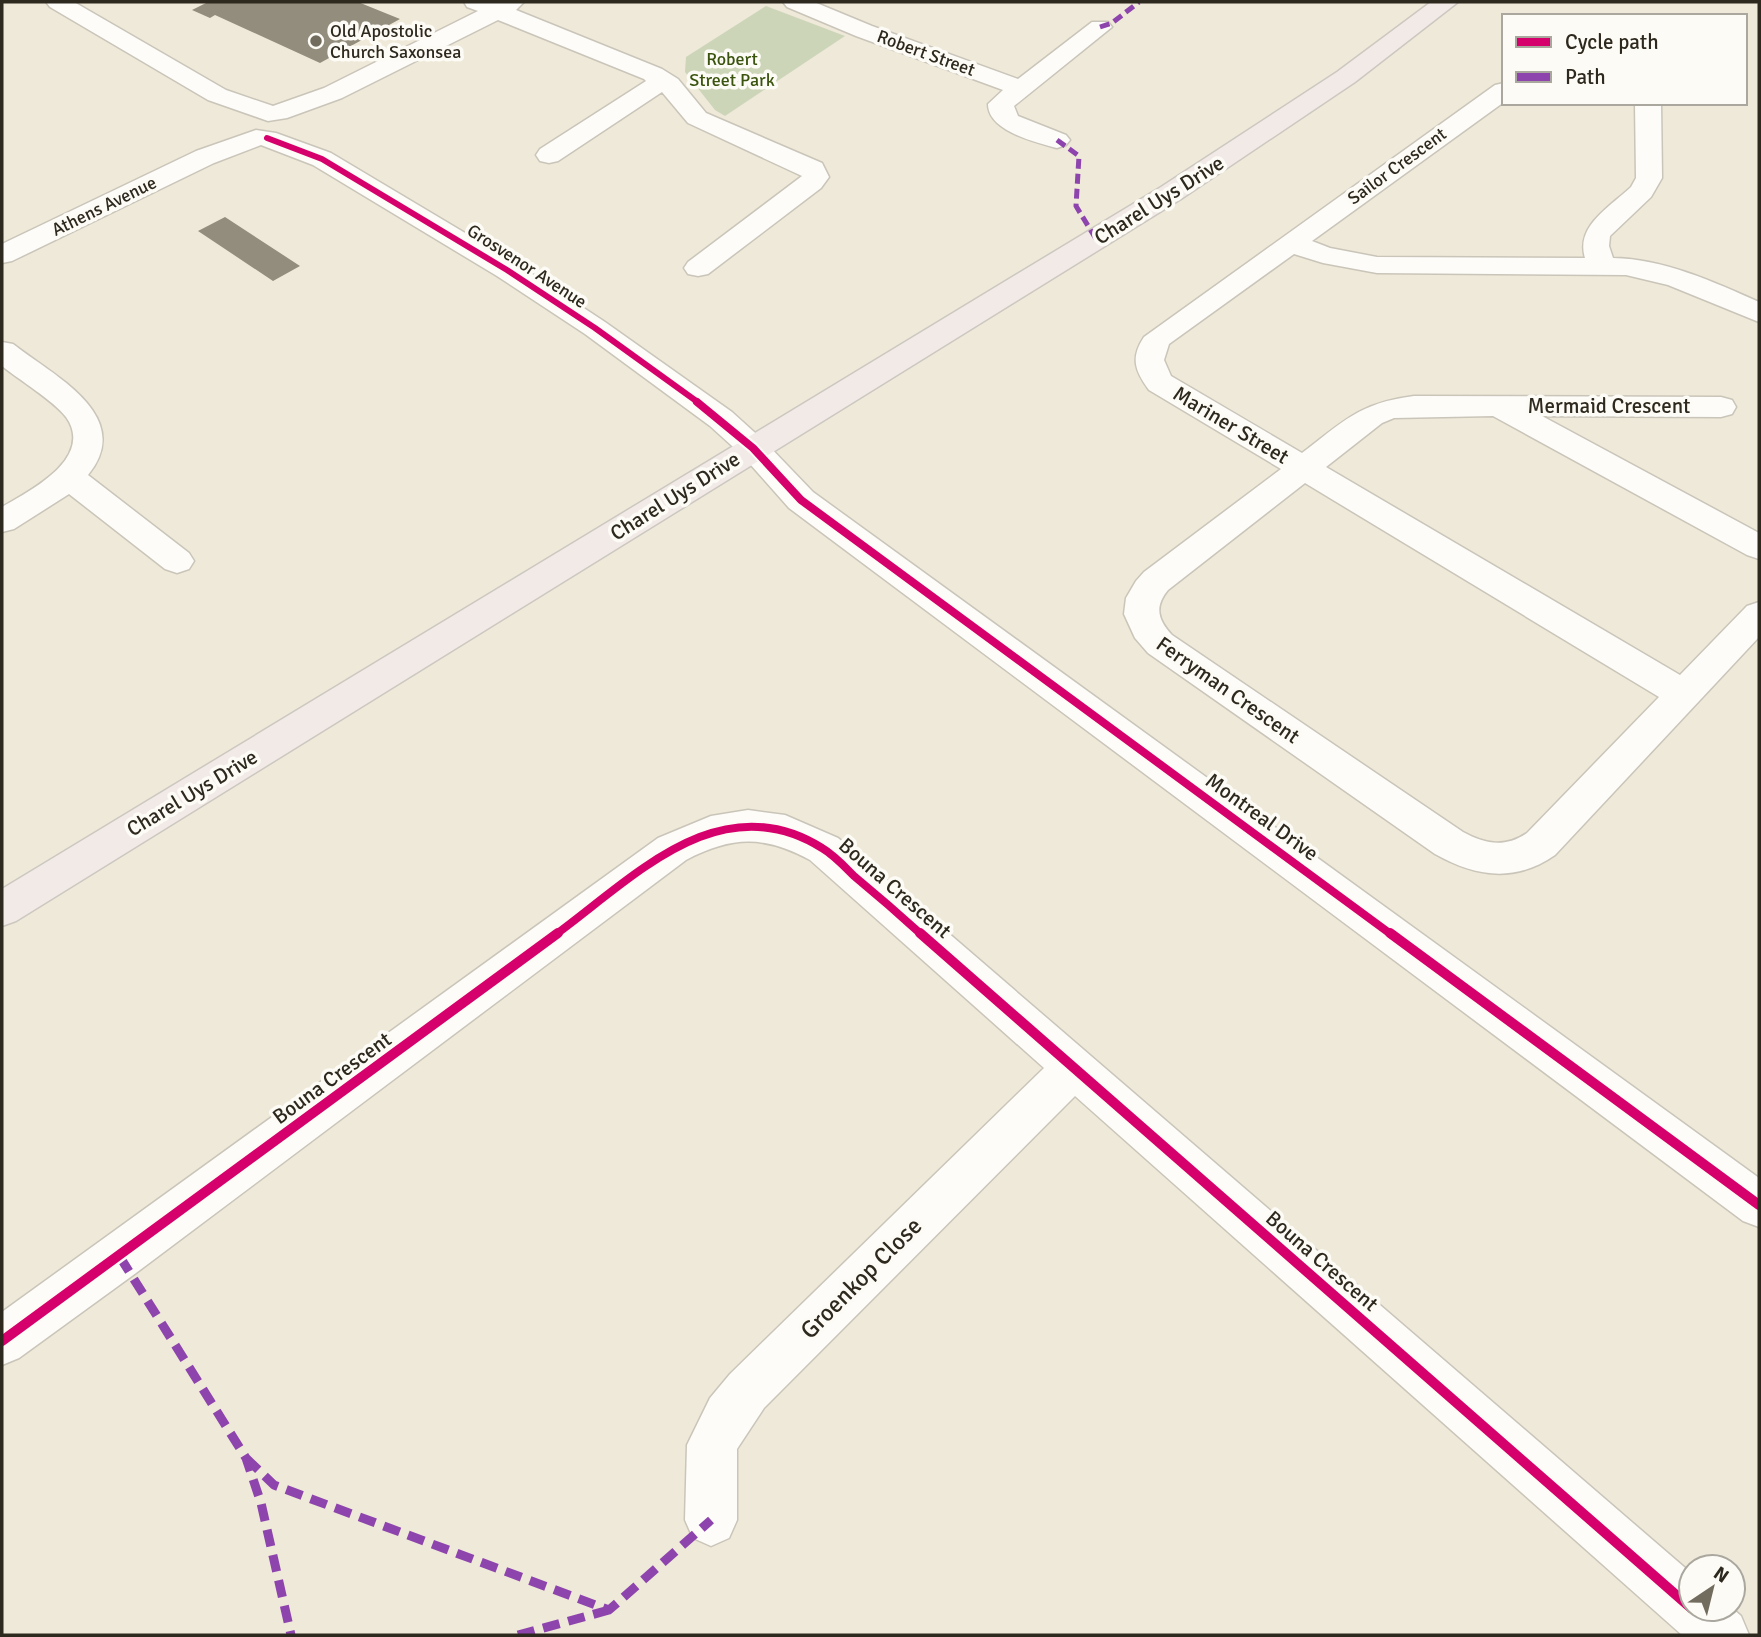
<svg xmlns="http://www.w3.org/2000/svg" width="1761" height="1637" viewBox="0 0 1761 1637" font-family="Signika,sans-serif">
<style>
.green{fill:#cdd5b8}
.building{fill:#938d7d}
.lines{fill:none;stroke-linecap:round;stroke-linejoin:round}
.minor-casing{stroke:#cac5b9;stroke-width:3}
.major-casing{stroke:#ccc8c0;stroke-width:3}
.minor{fill:#fdfcf9;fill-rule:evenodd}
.major{fill:#f2eae7;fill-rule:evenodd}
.quiet-far1{stroke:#8e44ad;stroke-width:5;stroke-dasharray:10 5;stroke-linecap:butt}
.quiet{stroke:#8e44ad;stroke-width:9;stroke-dasharray:17 9;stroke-linecap:butt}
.cycleway-far2-casing{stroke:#fdfbf5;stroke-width:9}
.cycleway-far1-casing{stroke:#fdfbf5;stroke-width:12}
.cycleway-casing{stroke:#fdfbf5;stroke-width:15}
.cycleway-far2{stroke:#d6006c;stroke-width:6}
.cycleway-far1{stroke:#d6006c;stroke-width:8}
.cycleway{stroke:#d6006c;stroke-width:10}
.poi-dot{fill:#726c5f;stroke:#fdfbf5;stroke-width:2.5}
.labels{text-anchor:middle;stroke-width:7;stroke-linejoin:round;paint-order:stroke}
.far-poi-label{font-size:18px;fill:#2e291e;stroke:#fdfbf5;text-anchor:start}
.far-street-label{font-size:18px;fill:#2e291e;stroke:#fdfbf5}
.far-park-label{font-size:18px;fill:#3a530f;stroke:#fdfbf5}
.street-label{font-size:21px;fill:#2e291e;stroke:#fdfbf5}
.near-street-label{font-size:24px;fill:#2e291e;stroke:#fdfbf5}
</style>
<rect width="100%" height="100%" fill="#efe9d9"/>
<path class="green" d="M766 6 845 36 725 116 715 110 685 72 686 57Z"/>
<path class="building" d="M208 2H358L400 19 320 63 215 15 210 18 192 10Z
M225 217 300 266 273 281 198 231Z"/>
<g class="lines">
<g class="minor-casing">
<path id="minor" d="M46 2H74L226 90 273 106 324 88 478 11 467 7 464 2H524L516 10 662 69 678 79 706 113 822 163 829 177 821 188 708 274 698 276 688 274 684 268 688 262 802 176 688 123 662 92 558 161 549 163 540 161 536 155 540 149 646 81 644 79 498 20 342 98 287 118 268 121 208 100 50 7Z
M783 2H814L872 26 1018 79 1092 22H1108L1112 27 1014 106 1018 116 1066 135 1070 140 1066 145 1057 148C1035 142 988 131 988 104L1003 90 856 36 787 7Z
M1504 83V102L1312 241 1330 248 1377 257 1585 258C1575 226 1610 207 1631 187L1636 178 1635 103H1661L1662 178 1651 197 1610 236 1609 246 1613 258C1664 259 1714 282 1759 302V322L1668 285 1626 275 1377 273 1323 263 1294 254 1169 344 1164 360 1171 376 1302 453C1344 421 1359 403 1414 396L1721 397 1732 400 1736 407 1732 414 1721 417 1542 416 1759 533V559L1747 555 1493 416 1394 418 1382 423 1326 467 1680 675 1747 606 1759 602V637L1555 855C1515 883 1476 877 1435 854L1148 653 1135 638 1124 614 1126 598 1136 581 1144 572 1281 469 1149 390C1135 371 1130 358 1144 337L1495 85ZM1305 483 1659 697 1527 833C1505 848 1485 844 1463 832L1172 635C1158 620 1154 607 1168 590Z
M256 130 276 133 331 153 517 264 605 322 732 412 764 441 813 492 1759 1178V1227L1743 1221 789 508 742 455 710 426 585 334 497 276 313 165 261 145 214 163 12 261 2 263V244L196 151Z
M2 342 13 344C54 376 136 416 88 475L189 553 194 561 189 569 177 573 165 569 69 494 14 529 2 532V507C30 491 95 458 66 417 54 401 18 379 2 366Z
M748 810 785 815 838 838 1691 1573V1609H1733L1741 1616 1749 1635H1682L1075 1096 764 1408 737 1449V1520L729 1538 711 1546 693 1538 685 1520 687 1445 710 1398 730 1374 1044 1068 810 860C764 835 732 836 686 860L136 1273 19 1358 2 1365V1312L658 838 711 816Z"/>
</g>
<g class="major-casing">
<path id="major" d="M1431 2H1458L1355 82 1181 199 16 921 2 926V889L1161 187 1337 72Z"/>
</g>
<use href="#minor" class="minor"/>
<use href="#major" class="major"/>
<path class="quiet-far1" d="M1100 27 1112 23 1139 2
M1057 140 1079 156 1076 206 1096 239"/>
<path class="quiet" d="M120 1257 246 1458 261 1503 291 1635
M246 1458 274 1485 609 1610 711 1520
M518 1635 609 1610"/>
<g class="cycleway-far2-casing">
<path id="cycleway-far2" d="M267 138 322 159 507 270 595 328 699 403"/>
</g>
<g class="cycleway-far1-casing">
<path id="cycleway-far1" d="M697 402 753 448 801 500 1392 935
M555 935C633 878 720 784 822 848 834 855 844 866 854 876 877 895 900 915 922 935"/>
</g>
<g class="cycleway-casing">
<path id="cycleway" d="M920 933 1691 1608
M1390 933 1759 1205
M2 1341 558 933"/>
</g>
<use href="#cycleway-far2" class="cycleway-far2"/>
<use href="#cycleway-far1" class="cycleway-far1"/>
<use href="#cycleway" class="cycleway"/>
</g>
<circle class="poi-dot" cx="316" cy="41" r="7"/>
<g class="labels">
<g class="far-poi-label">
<text x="330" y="37">Old Apostolic<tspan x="330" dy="21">Church Saxonsea</tspan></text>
</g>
<g class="far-street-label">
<text transform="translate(926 53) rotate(20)" y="6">Robert Street</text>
<text transform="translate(1397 166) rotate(-36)" y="6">Sailor Crescent</text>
<text transform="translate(104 206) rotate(-26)" y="6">Athens Avenue</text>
<text transform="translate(527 266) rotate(33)" y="6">Grosvenor Avenue</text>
</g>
<g class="far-park-label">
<text x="732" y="65">Robert<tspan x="732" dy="21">Street Park</tspan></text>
</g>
<g class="street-label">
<text transform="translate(1159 200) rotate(-32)" y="7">Charel Uys Drive</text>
<text x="1609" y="413">Mermaid Crescent</text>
<text transform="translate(1231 425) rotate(31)" y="7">Mariner Street</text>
<text transform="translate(675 496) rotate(-32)" y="7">Charel Uys Drive</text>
<text transform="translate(1228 690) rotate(35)" y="7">Ferryman Crescent</text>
<text transform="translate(192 793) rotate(-31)" y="7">Charel Uys Drive</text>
<text transform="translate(1262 817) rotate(36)" y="7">Montreal Drive</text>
<text transform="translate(895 888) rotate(41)" y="7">Bouna Crescent</text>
<text transform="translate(332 1078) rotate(-36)" y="7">Bouna Crescent</text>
<text transform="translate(1322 1261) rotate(41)" y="7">Bouna Crescent</text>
</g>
<g class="near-street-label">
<text transform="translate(861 1278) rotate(-45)" y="8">Groenkop Close</text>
</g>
</g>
<rect width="1761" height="1637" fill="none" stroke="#2e291e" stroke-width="7"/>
<rect x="1502" y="14" width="245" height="91" fill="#fdfbf5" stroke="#aaa79f" stroke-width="2"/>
<rect x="1516" y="37" width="35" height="10" fill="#d6006c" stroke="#aaa79f" stroke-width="2"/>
<text x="1565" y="49" font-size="21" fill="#2e291e">Cycle path</text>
<rect x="1516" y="72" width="35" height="10" fill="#8e44ad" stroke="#aaa79f" stroke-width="2"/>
<text x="1565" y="84" font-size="21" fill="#2e291e">Path</text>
<g transform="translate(1712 1588) rotate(35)"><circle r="33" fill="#fdfbf5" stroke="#aaa79f" stroke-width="2"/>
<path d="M0-5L12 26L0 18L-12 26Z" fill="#726c5f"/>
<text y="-10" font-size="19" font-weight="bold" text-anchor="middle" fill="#2e291e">N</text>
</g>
</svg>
